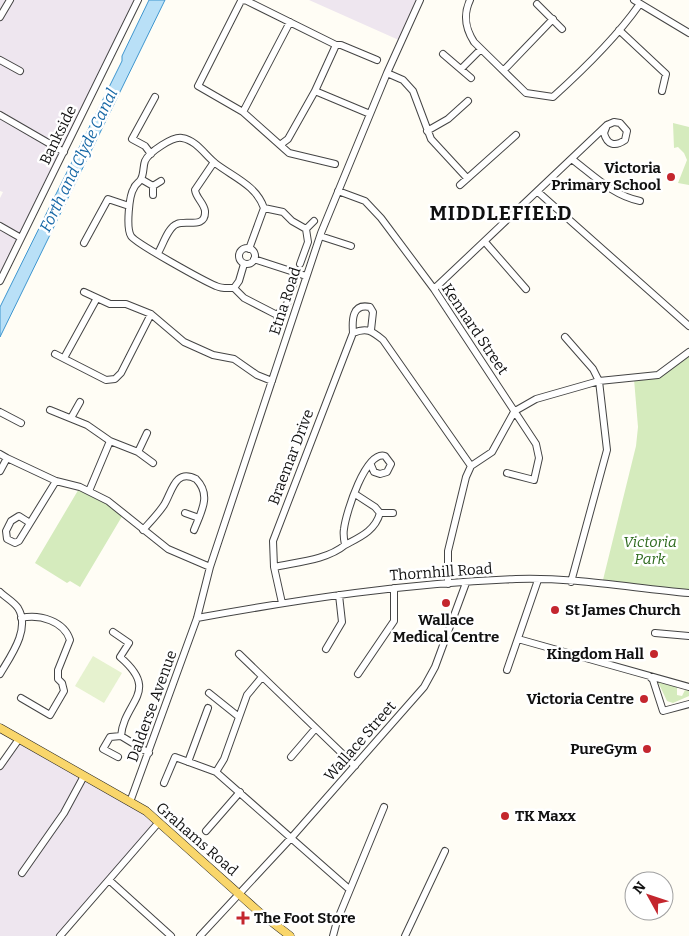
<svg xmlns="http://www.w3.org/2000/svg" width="689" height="936" viewBox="0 0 689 936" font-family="Bitter,serif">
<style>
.industrial{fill:#eee6ef}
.green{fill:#d5ebbd}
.pitch{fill:#e6f2cf}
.water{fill:#b9e0f7;stroke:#3f96cf}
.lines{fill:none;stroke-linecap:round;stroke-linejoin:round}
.minor-casing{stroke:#444;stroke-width:8}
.major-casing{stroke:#222;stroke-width:9}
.minor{stroke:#fff;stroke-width:6}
.major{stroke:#f9d66b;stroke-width:8}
.poi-dot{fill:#c4262e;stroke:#fff;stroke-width:2}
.labels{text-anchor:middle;stroke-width:5;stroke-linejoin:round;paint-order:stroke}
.street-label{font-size:15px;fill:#111;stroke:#fff}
.poi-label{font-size:15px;font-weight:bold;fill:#111;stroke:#fff;text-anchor:end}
.park-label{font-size:15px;font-style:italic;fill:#2f6b1f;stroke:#fff}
.water-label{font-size:16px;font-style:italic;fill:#1768a6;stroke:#fff}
.district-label{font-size:20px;font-weight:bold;letter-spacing:1px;fill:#111;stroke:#fff}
</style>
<rect width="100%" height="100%" fill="#fffdf5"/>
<path class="industrial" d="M0 0H138L0 282V198L3 192 0 191Z
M309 0H420L401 41Z
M15 737 159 822 58 936H0V761Z"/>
<path class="green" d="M673 123 689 127V185L678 183 687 160 684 153 678 147 674 148Z
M689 352V593L602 584 636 446 638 427 634 379 658 375Z
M80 487 124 513 80 587 70 581 67 583 35 563Z
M658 682 677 687V695L682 696 685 690 689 691V696L673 703 667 701Z"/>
<path class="pitch" d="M93 656 122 673 104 703 75 686Z"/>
<path class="water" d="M149 0H165L0 337V307L122 61V56Z"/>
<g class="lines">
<g class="minor-casing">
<path id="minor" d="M470 0C463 15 465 28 474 42L526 93 553 97C584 69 616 38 639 5
M634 0 689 33
M537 4 562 29
M0 17 10 0
M619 30 666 74 662 91
M336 45H341L377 60
M443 54 471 78
M0 60 20 71
M461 69 481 49
M504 70 553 19
M387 73 403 80 413 91 431 139 467 178
M315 91 336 45 245 0 241 1 198 86 243 112 289 153 335 164
M243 112 290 22
M0 115 64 152
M427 131 448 119 468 101
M280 145 288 139 315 91 370 114
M151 154 145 146 132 139 155 97
M573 160C594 176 614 196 640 201
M141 179 153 186 161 181
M460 185 516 135
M338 191 365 201 381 218 434 289 536 444 539 458 534 480 507 473
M538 192 689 326
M153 195V186
M264 208 283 212 292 221 306 229 308 242 300 264
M0 226 21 238
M306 229 314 221
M320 236 351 246
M485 242 526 289
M84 243 108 199 129 206
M239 256a8 8 0 1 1 16 0a8 8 0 1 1-16 0Z
M158 253C163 245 168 227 177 224 186 220 206 229 205 211 204 203 196 198 195 190L214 162
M254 259 306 276
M244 264 239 281 234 288C228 288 222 289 216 286 204 281 135 243 131 236 126 228 129 195 134 188 135 184 140 182 141 179 144 174 143 166 145 161 149 152 173 136 182 138 196 140 205 155 215 163 233 177 256 185 264 208L249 249
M0 281 138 0
M234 288 244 298 277 315 287 304 294 282
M434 289 607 125 614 122 620 123 627 131 625 140C615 147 607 145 604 133L607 125
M84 292 110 304H126L151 314 184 342 213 355 234 359 257 375 272 381
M277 315 278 324
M353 333C352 320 352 303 370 307L373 312 371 330
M565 337 593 369 599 381 607 450 571 582
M55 354 106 380 115 379 121 373 151 314
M64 358 97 298
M50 410 87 425 110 441 138 452 153 463
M515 411 536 399 599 381 658 375 689 352
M0 412 21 423
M71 418 80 402
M138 452 147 433
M0 454 7 458 0 471
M7 458 56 481 80 487 108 501 168 549 210 567
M89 491 110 441
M185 513 199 518
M380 513H393
M30 523 19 516 11 521 6 531 7 539 15 543 19 541 56 481
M143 530C150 522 158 514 164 505 172 492 175 468 196 479 212 495 201 512 194 530
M345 545C360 537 375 531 380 513L375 507 355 494
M274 567C297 562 327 560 345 545 344 540 343 534 344 529 346 512 366 450 385 456L391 464 387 472 380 474 374 472 371 465
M448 584V551L466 477 471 466 492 452 514 412
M0 592C5 597 14 602 18 608 31 629 10 657 0 674
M282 603 274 567 273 541 353 333C367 327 372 331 383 340L471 466
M197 618C302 599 408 583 516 579 573 577 632 588 689 593
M113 632 129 643 120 657C161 692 124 701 121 736L149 753
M655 633 689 636
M518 639 689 687
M326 649 342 622 339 595
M239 654 355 766
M507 670 538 580
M358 674 394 621V588
M649 676 653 680 663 711 689 704
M209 693 239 717
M21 698 50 715 64 691 62 683 58 679V670L70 640C64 621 40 614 21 618
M118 757 103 749 110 737 121 736
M291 757 315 729
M188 762 208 708
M0 766 19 739
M216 772 224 759 247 695 262 677
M164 783 175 757 216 772 349 889
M130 802 197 618 210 567 321 233 387 73 420 0
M206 831 240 792
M22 873 64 813 84 776
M109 880 171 936
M60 936 159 822
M200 936 292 837 424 687 435 667 466 583
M333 936 337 921 384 807
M405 936 445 851"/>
</g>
<g class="major-casing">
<path id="major" d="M0 728 146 811 259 912 290 936"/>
</g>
<use href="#minor" class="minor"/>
<use href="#major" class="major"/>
</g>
<g class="poi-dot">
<circle cx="671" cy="177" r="5"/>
<circle cx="446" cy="603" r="5"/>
<circle cx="555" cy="610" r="5"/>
<circle cx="654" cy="654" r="5"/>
<circle cx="644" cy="699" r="5"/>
<circle cx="647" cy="749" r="5"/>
<circle cx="505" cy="816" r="5"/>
<path d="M240.5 910.5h5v5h5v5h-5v5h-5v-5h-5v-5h5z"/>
</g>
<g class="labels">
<g class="street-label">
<text transform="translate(58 135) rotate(-64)" y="5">Bankside</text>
<text transform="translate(285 301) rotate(-72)" y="5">Etna Road</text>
<text transform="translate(475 329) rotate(56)" y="5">Kennard Street</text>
<text transform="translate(291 457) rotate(-69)" y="5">Braemar Drive</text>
<text transform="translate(441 572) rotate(-4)" y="5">Thornhill Road</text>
<text transform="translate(152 706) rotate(-70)" y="5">Dalderse Avenue</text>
<text transform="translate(360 741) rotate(-49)" y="5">Wallace Street</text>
<text transform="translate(197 839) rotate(41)" y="5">Grahams Road</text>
</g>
<g class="poi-label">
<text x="661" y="173">Victoria<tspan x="661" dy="17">Primary School</tspan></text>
<text x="565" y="615" text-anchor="start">St James Church</text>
<text x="446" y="625" text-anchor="middle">Wallace<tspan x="446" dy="17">Medical Centre</tspan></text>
<text x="644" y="659">Kingdom Hall</text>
<text x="634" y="704">Victoria Centre</text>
<text x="637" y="754">PureGym</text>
<text x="515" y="821" text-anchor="start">TK Maxx</text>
<text x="254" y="923" text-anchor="start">The Foot Store</text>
</g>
<g class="park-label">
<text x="650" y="547">Victoria<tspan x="650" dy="17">Park</tspan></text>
</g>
<g class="water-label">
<text transform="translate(78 160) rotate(-64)" y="6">Forth and Clyde Canal</text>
</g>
<g class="district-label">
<text x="501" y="220">MIDDLEFIELD</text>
</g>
</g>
<g transform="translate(649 896) rotate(310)"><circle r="24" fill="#ffffff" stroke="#a0a0a0"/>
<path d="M0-4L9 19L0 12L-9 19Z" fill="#c4262e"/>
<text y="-8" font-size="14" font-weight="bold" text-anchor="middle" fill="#111111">N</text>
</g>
</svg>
